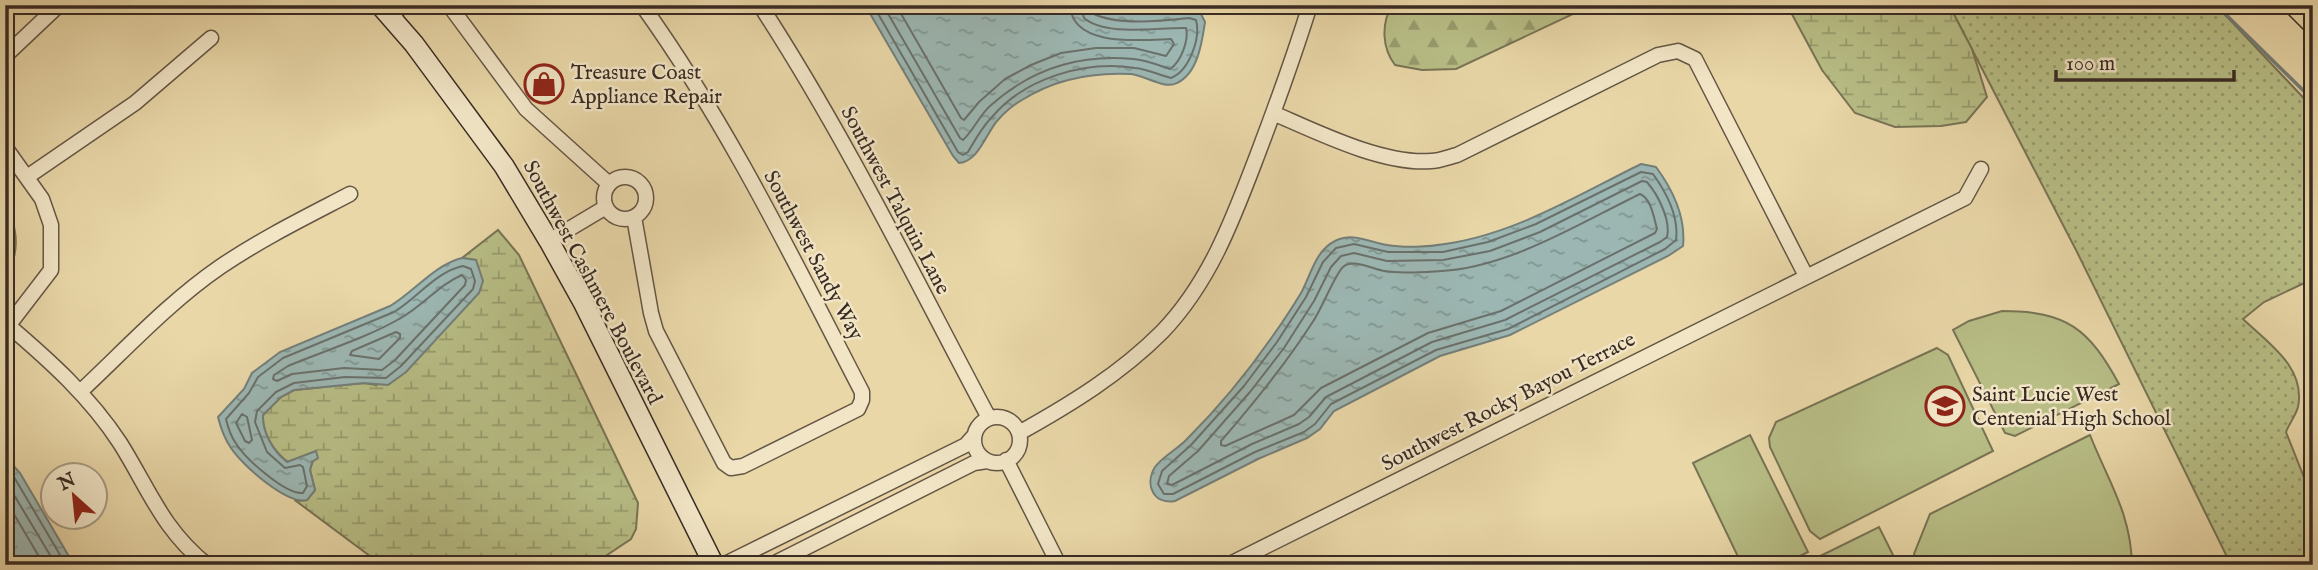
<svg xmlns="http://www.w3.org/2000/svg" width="2318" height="570" viewBox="0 0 2318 570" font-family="'IM FELL English',serif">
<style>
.grass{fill:url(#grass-dots);stroke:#787455;stroke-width:2}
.forest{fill:url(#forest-firs);stroke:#787455;stroke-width:2}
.wetland{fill:url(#wetland-marsh);stroke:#787455;stroke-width:2}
.pitch{fill:#b8be86;stroke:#787455;stroke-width:2}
.water{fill:url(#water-ripples);stroke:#747f7a;stroke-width:2}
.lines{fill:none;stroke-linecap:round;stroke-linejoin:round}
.shore{stroke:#6a716c;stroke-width:2}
.stream{stroke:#747f7a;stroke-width:3.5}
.street-casing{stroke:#655645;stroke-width:17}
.secondary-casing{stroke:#392b24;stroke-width:22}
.highway-casing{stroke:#392b24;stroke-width:27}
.street{stroke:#f1e5c6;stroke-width:14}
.secondary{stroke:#f1e5c6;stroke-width:19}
.highway{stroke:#e9d7a8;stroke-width:24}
.labels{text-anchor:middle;stroke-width:5;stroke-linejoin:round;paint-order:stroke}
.poi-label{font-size:21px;fill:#392b24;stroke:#f1e5c6;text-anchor:start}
.street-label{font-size:21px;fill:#392b24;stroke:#f1e5c6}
</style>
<defs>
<pattern id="grass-dots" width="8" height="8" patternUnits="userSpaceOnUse" patternTransform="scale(1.75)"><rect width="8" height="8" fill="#b8be86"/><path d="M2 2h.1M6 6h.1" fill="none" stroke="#979b6d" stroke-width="1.8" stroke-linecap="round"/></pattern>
<pattern id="forest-firs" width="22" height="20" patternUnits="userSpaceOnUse" patternTransform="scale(1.75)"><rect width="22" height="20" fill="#b8be86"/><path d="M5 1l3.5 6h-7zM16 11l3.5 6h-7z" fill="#979b6d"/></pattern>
<pattern id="wetland-marsh" width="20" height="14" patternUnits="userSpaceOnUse" patternTransform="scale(1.75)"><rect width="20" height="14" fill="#b8be86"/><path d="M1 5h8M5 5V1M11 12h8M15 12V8" fill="none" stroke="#979b6d"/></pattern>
<pattern id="water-ripples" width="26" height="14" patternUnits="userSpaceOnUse" patternTransform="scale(1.75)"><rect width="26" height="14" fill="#9cb7b3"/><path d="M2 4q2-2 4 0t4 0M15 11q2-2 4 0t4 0" fill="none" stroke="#809591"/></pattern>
</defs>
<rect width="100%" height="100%" fill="#e9d7a8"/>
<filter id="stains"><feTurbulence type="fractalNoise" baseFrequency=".00286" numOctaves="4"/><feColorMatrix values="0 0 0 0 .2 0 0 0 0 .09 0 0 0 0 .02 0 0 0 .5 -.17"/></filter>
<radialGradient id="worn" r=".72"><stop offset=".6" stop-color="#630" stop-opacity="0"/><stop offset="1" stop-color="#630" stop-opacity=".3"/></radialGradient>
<path class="grass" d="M1949 5H2216L2313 108V279L2264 302 2243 319C2268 343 2306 367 2298 407 2296 415 2289 424 2286 432L2313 500V565H2231L2076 250Z"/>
<path class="forest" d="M1392 5H1592L1456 69 1422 70 1395 65C1382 48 1381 24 1392 5Z"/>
<path class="wetland" d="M1787 5H1949L1972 49 1987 97 1966 122 1941 126 1895 127 1855 113 1822 70Z
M5 196C14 222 24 250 5 276Z
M498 230 519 255 638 503 636 529 631 539 592 565H382L296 501 307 500 315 490 310 470 316 451 288 462C274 452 262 433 263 415L281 397 294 390 364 383 376 385 406 372 476 260 462 258Z"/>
<path class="pitch" d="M2002 311C2067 311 2089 329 2119 384L2015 436 2005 433 1953 330 1969 321Z
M1937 348 1948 355 1993 451 1820 539 1810 531 1770 447 1769 438 1776 422Z
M1750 435 1808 552 1782 565H1742L1693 463Z
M2090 435C2108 481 2131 513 2132 565H1920L1914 554 1930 514Z
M1879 527 1898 565H1802Z"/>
<path class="water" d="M865 5H1088C1112 14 1136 14 1161 13 1175 13 1188 10 1201 14L1205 22C1202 42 1198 73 1177 83 1165 90 1144 75 1131 74 1092 72 1055 79 1022 100 1013 105 1004 113 997 121 986 134 978 162 959 163L953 156Z
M1641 164 1656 167C1673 190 1686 216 1683 246L1668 256 1510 335 1440 356 1334 411 1320 429 1307 438 1258 459 1175 501C1154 505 1144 485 1155 467 1163 456 1178 449 1187 439 1218 408 1247 373 1272 337 1282 323 1292 308 1301 293 1311 275 1315 251 1335 241 1353 232 1369 242 1387 245 1404 248 1428 247 1445 244 1515 234 1578 195 1641 164Z
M462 258 476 260 483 281 479 293 406 372 388 385 364 383 294 390 281 397 263 415C262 433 274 452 287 462L316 451 318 458 312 462 310 470 315 490 307 500C287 505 242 465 231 448 224 438 221 429 218 417L244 389 252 373 280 352 390 306C414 292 434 265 462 258Z
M5 456 20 473 74 565H5Z"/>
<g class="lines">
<path class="shore" d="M873 5 958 152 963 155 968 152C975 140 982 127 992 117 1025 78 1085 60 1135 68 1147 69 1159 75 1171 78 1189 71 1201 38 1196 20L1189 18C1162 21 1116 26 1092 13L1089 5
M883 5 960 138 963 140C973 131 979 116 990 106 1030 70 1079 54 1133 59 1146 60 1158 65 1170 69 1181 62 1189 40 1186 28 1159 27 1106 37 1084 18L1080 5
M896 5 961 118 964 120 979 102 1005 79 1031 65 1061 53 1096 48H1134L1166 56 1174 44 1171 39C1141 40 1072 48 1070 5
M1641 172 1653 174C1666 192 1679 217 1676 240L1665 249 1508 329 1436 350 1331 404 1315 424 1304 432 1255 452 1173 494H1164L1158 484 1162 471 1191 445 1244 386 1277 342 1306 297 1323 262 1336 248 1354 244 1388 252H1443L1488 242 1536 224Z
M1642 181 1647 182C1658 195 1671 220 1667 237L1660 242 1505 320 1432 342 1326 397 1309 417 1299 424 1252 444 1172 485 1167 484 1169 476 1198 451 1250 392 1284 348 1314 301 1331 267 1341 256 1354 253 1387 261 1443 260 1490 251 1540 232Z
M1640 194C1651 198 1654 218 1657 229L1655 233 1501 311 1428 333 1321 388 1294 415 1225 446 1221 445V441C1254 403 1285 365 1312 323 1321 311 1335 274 1343 267 1353 258 1372 269 1384 271 1402 274 1424 272 1442 271 1510 267 1580 223 1640 194Z
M463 266 471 269 475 281 473 289 401 366 386 378 345 377 294 383 276 392 257 411 255 422 267 452 285 468 300 465 303 467 307 486 303 493C286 495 246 459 237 445 231 437 228 428 226 419L249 393 258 377 283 358 394 312C416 299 437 271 463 266Z
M462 275 466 280 465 285 395 360 382 370 344 368 292 374 277 381 273 379 274 375 288 366C324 351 366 338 399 319 422 307 438 285 462 275Z
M396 332 400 334V338L379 359 350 355 352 351Z
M242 414 247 417 252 440 249 443 245 441 236 423Z
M5 466 14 477 66 565
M5 480 56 565
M5 499 44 565"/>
<path class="stream" d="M2216 5 2313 100"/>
<g class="street-casing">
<path id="street" d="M449 5 526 109 609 184
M760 5C846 137 915 279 989 418
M390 17 403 5
M5 56 59 5
M1273 113C1317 132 1383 165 1431 161 1439 161 1449 157 1457 155L1658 55 1678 51 1695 59 1806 276
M5 147 42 199 51 225V270L5 330
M604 198a21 21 0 1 1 42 0a21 21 0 1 1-42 0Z
M27 177 135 103 211 38
M634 217 651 313 656 331 724 463 731 468 743 466 858 409 862 400V392C794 261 729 126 642 5
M549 241 606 207
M9 326C50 361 90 397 120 443 149 489 162 529 207 565
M80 392C125 350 169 302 220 267 261 239 306 217 350 194
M974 440a23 23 0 1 1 46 0a23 23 0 1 1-46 0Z
M1019 433C1071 404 1120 374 1162 332 1210 282 1233 219 1257 156 1276 106 1294 56 1310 5
M1006 460 1059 565
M723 565 966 445 974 436
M771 565 974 463 987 461
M1228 565 1965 198 1981 169"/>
</g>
<g class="secondary-casing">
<path id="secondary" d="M380 5 414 44 504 166 549 241 584 304 714 565"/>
</g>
<g class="highway-casing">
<path id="highway" d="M2297 5 2313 21"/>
</g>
<use href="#street" class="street"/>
<use href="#secondary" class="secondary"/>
<use href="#highway" class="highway"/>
</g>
<defs>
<g id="shop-ring" transform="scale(2.0125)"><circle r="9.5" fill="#f1e5c6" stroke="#8f2418" stroke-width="1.5"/><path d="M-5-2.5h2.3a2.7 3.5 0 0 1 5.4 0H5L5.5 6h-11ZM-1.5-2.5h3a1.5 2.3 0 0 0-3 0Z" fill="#8f2418"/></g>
<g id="school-ring" transform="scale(2.0125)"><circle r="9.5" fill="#f1e5c6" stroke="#8f2418" stroke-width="1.5"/><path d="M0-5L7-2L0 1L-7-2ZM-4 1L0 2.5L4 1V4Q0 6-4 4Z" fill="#8f2418"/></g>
</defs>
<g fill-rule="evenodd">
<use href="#shop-ring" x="544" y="84"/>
<use href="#school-ring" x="1945" y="406"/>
</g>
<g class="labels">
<g class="poi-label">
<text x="571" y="79">Treasure Coast<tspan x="571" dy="24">Appliance Repair</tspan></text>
<text x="1972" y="401">Saint Lucie West<tspan x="1972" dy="24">Centenial High School</tspan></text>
</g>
<g class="street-label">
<text transform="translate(896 200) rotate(62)" y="7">Southwest Talquin Lane</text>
<text transform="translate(814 255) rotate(62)" y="7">Southwest Sandy Way</text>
<text transform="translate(593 282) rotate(62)" y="7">Southwest Cashmere Boulevard</text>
<text transform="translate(1508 401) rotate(-27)" y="7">Southwest Rocky Bayou Terrace</text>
</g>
</g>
<rect width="2318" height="570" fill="none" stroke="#e9d7a8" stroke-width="28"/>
<rect x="7" y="7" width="2304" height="556" fill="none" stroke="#392b24" stroke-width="3.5"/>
<rect x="14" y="14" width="2290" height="542" fill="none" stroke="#392b24" stroke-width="2"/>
<g transform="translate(74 496) rotate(333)"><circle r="33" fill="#f1e5c6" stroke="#a79b85" stroke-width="2"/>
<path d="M0-5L12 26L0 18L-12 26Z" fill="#8f2418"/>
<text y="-10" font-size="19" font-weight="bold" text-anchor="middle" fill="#392b24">N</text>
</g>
<path d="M2056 70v10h178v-10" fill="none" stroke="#392b24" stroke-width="3.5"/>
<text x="2066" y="70" font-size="21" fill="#392b24" stroke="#f1e5c6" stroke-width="5" paint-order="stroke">100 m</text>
<rect width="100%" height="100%" filter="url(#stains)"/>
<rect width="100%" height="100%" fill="url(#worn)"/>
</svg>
